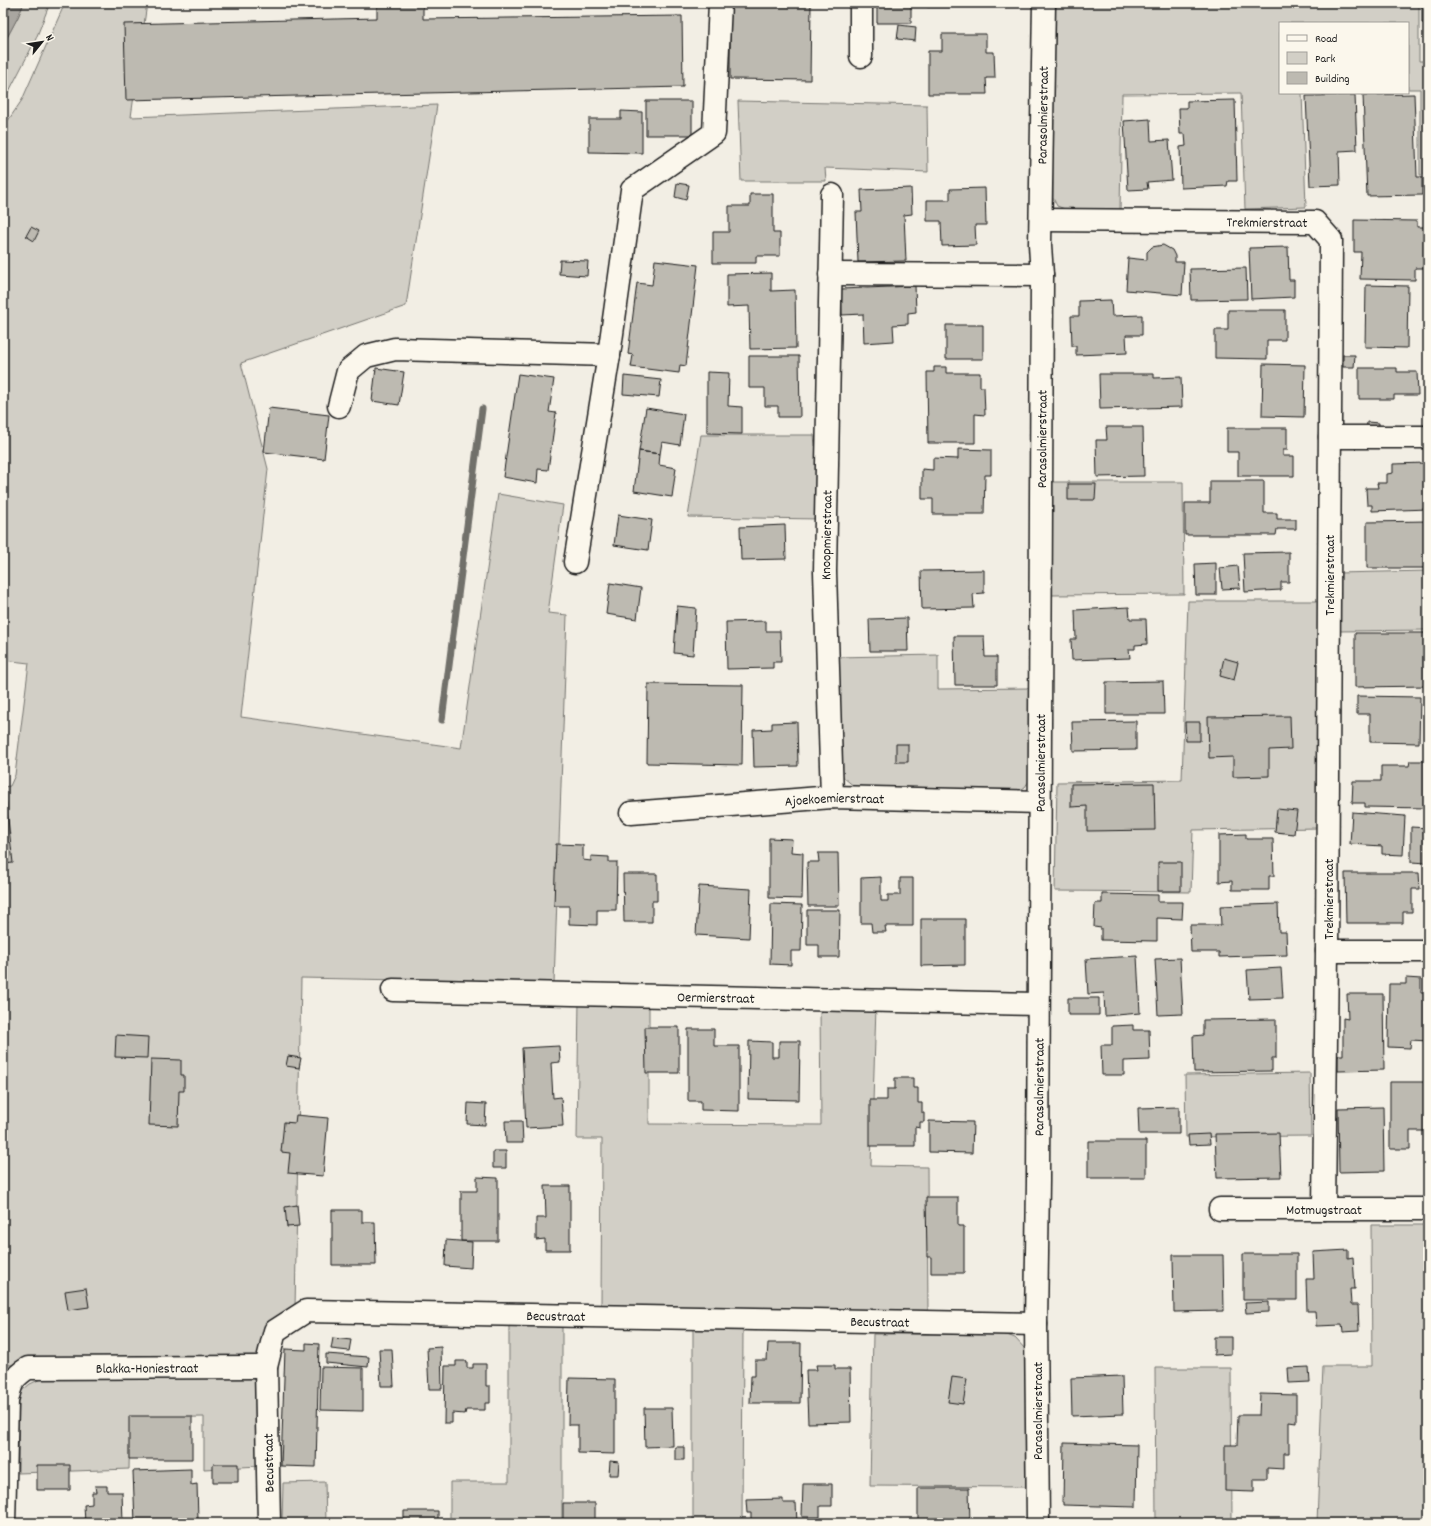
<svg xmlns="http://www.w3.org/2000/svg" width="1431" height="1526" viewBox="0 0 1431 1526" font-family="Dekko,sans-serif">
<style>
.green{fill:#d2cfc6;stroke:#777671}
.water{fill:#a9a6a0;stroke:#716f6b}
.lines{fill:none;stroke-linecap:round;stroke-linejoin:round}
.stream{stroke:#716f6b;stroke-width:7}
.building{fill:#bdbab1;stroke:#1c1c1c}
.minor-casing{stroke:#1c1c1c;stroke-width:25}
.minor{stroke:#fbf7ec;stroke-width:22}
.labels{text-anchor:middle;stroke-width:4;stroke-linejoin:round;paint-order:stroke}
.street-label{font-size:14px;fill:#1c1c1c;stroke:#fbf7ec}
</style>
<rect width="100%" height="100%" fill="#f2eee4"/>
<filter id="ink" filterUnits="userSpaceOnUse"><feTurbulence type="fractalNoise" baseFrequency=".025" numOctaves="2"/><feDisplacementMap in="SourceGraphic" scale="8" xChannelSelector="R" yChannelSelector="G"/><feConvolveMatrix kernelMatrix="1 2 1 2 8 2 1 2 1" color-interpolation-filters="sRGB"/></filter>
<g filter="url(#ink)">
<path class="green" d="M24 3H50L35 41 3 103V45L18 17Z
M65 3H147L131 117 437 105 406 306 241 363 268 469 241 717 461 748 498 494 563 505 548 613 567 615 554 983 301 978 295 1309 259 1355 243 1362 3 1365V787L10 786 15 775 29 663 3 660V128L22 100Z
M1053 3H1419V61H1428V174L1420 175V89H1408V23H1280V93H1302L1306 207 1245 209 1241 93 1122 94 1120 211 1065 209 1057 206 1053 198 1052 93Z
M738 101 927 105 928 172 825 168 826 181H741Z
M701 435H814L815 446H821L820 519 688 517Z
M1050 482H1183L1184 594 1051 595Z
M1428 571V630L1338 631 1337 573Z
M1188 601H1318L1319 828 1193 830 1191 892 1055 891 1057 782 1182 780Z
M938 655V689L1030 688V779L1025 787 1017 792 855 787 844 778 838 766 836 657Z
M579 1000 649 1002V1124L821 1125 820 1005 876 1006 871 1166 927 1167 928 1317 601 1307 602 1139H577Z
M1310 1073 1311 1136 1186 1137 1185 1075Z
M1371 1225H1428V1523H1317L1323 1366H1372Z
M509 1324H562V1523H450V1482H509Z
M693 1326 743 1327 742 1523H693Z
M873 1334H1004L1015 1338 1026 1350V1487L870 1486Z
M1155 1368H1231L1232 1523H1156Z
M244 1374 253 1378 261 1387 259 1466 204 1469V1417L130 1418 129 1469 18 1473 19 1393 30 1384 47 1376Z
M325 1482 326 1523H282L283 1483Z"/>
<path class="water" d="M3 3H24L18 17 3 45Z"/>
<g class="lines">
<path class="stream" d="M442 720 482 409"/>
</g>
<path class="building" d="M377 3H423V19L682 16 683 87 126 100 124 24 377 18Z
M730 3H811L810 80 730 79Z
M877 3H911V23H877Z
M927 3H976V7H927Z
M1422 3H1428V23H1422Z
M899 25 916 27 915 41 897 39Z
M942 34H986V52H994L995 78H986L987 94H928V51H942Z
M1414 94 1417 177H1422V195L1367 196 1363 95Z
M1355 95 1357 150 1339 151 1340 185 1310 186 1306 96Z
M1235 100 1237 181H1228L1227 186 1181 188 1180 147 1186 146 1185 134H1180L1179 108H1187V101Z
M646 101H692V135H646Z
M621 111 642 112V153L589 152V119H621Z
M1150 119 1151 141 1169 140 1172 180 1147 182 1148 189 1128 190 1124 121Z
M677 183 689 185 686 200 675 197Z
M911 188 912 214 904 215 906 261 858 262 856 212H862L861 190Z
M985 188 986 225H975L976 245 942 246 941 221H927V200H950V189Z
M750 194H773V233H780V256H756V263H713V232H729V206H750Z
M1354 220 1417 221V227H1426L1425 268H1415V280L1360 279 1361 252H1354Z
M31 227 39 231 34 241 26 236Z
M1163 245 1172 250 1175 256V262H1184L1182 295 1126 290 1128 258 1147 260V252L1152 247Z
M1288 247 1289 280H1294V297L1251 299 1249 248Z
M560 260 588 261 587 276 559 274Z
M655 260 698 265 686 366 680 365 679 373 631 367 633 355 628 354 637 283 652 285Z
M1246 268 1247 299 1191 300 1190 269Z
M771 273V291L795 290 796 348 750 349 749 306 727 307V274Z
M1366 285 1408 286 1407 348 1365 347Z
M915 286 916 312 908 313V324L893 325 894 341 864 343 863 314 842 315 841 289Z
M1111 300 1112 316 1142 315V335H1126L1127 353 1076 355V346H1072L1071 316H1079V301Z
M1228 310H1285V340H1267V359L1215 358V330H1228Z
M946 325H983V359H946Z
M1343 355H1355L1354 367H1343Z
M749 356H799L800 417H778V406H765V388H749Z
M1263 364 1305 365 1304 417 1262 416Z
M934 367H946V373H980V387H984L985 415 975 414V443H928L927 372H934Z
M376 368 404 372 399 405 372 401Z
M1359 368H1397V372H1417L1418 395H1394V399H1359Z
M707 372 729 373 728 406 742 407V434L707 433Z
M518 374 554 379 549 412 556 413 548 470 538 469 537 483 503 477Z
M1099 374H1154V378L1181 377 1182 407 1100 409Z
M624 376 661 380 659 397 623 394Z
M269 408 329 415 324 459 264 452Z
M646 408 684 414 680 445 662 442 660 454 639 451Z
M1367 422 1379 423V435L1366 433Z
M1106 427H1143L1144 476 1097 477 1096 440H1107Z
M1227 428H1287V450H1283V456H1294V476H1238V452H1227Z
M958 449 991 450V475H985L984 514H933V499H922V469L933 470V458L958 459Z
M639 451 660 454 659 465 676 468 672 497 634 491Z
M1426 463 1428 509 1372 511V505H1367L1366 488H1378L1377 483H1387V474L1393 473V464Z
M1210 481H1264V513H1277V519H1296V529H1277L1276 535H1185V503H1210Z
M1068 484H1096L1095 500H1068Z
M618 515 652 520 648 550 614 545Z
M1428 521V568H1367V522Z
M785 525 786 559 741 560 740 527Z
M1289 552V582H1281V590L1245 592 1243 553Z
M1216 563V595H1196L1195 564Z
M1238 566 1240 588 1222 589 1220 568Z
M984 570V593L973 594 974 608 922 609 921 571Z
M610 583 641 588 637 619 606 614Z
M677 606 696 608 693 655 674 653Z
M1129 607 1130 619H1146L1147 644 1135 645V649H1129L1130 658 1072 660 1071 639H1076L1075 610Z
M907 618 908 651H870L869 619Z
M766 621V631H780L781 662H773V668L727 669 726 622Z
M1355 633H1428V686L1355 687Z
M954 636H984L985 657H997V685H955Z
M1224 658 1238 662 1234 680 1220 676Z
M1163 681 1164 714H1106V682Z
M648 684 743 685 742 765 647 763Z
M1357 696 1420 697 1419 743 1370 742V714H1357Z
M1290 716 1291 749 1269 750V776L1233 777V757L1209 758 1208 717Z
M1136 721V750L1073 751 1072 722Z
M797 722 798 766 754 767 753 730 772 729V723Z
M1185 722H1200V741H1186Z
M896 744H908V762H896Z
M1410 761H1428V808L1365 807V803H1352L1353 781H1381V766H1409Z
M1154 783 1155 830 1087 831V806L1071 807V784Z
M6 802 13 863 3 864V803Z
M1277 809 1297 811 1294 834 1275 832Z
M1352 812 1405 816 1403 855 1382 854V846L1350 844Z
M1411 827 1428 828V863L1411 862Z
M1246 834V839H1273L1274 876H1269V890H1232V881L1219 882V835Z
M769 838 792 839 791 852 803 853 802 899 769 898Z
M556 844 583 845V860L591 861V856L609 857V862H617L616 910H597V925L569 924V906H554Z
M818 853H838L839 906H808L807 862H819Z
M1158 862H1181V891H1158Z
M1345 873H1419L1420 889H1412V912H1403V923H1346Z
M623 874H657V901H652V922H624Z
M881 877V901H888V895H900V878H913V926H885L886 932H872L871 923H861V878Z
M699 886 751 889 749 938 696 935Z
M1102 894 1158 895V902H1183L1182 919 1157 918V941L1101 940V928L1094 927 1095 903H1102Z
M771 904 802 905 801 951H791V965L770 964Z
M1278 904 1279 932H1286L1287 955 1219 957V952H1191L1190 925H1221L1220 906Z
M807 910H840L839 957H819V945H807Z
M921 919H965V965L921 966Z
M1137 956 1140 1013 1105 1016 1104 993 1088 994 1086 959Z
M1180 958 1183 1014 1158 1015 1155 959Z
M1281 968 1283 998 1249 999 1247 970Z
M1406 978 1421 979V992H1428V1041L1411 1040 1410 1048 1388 1047 1389 984H1406Z
M1347 994H1383L1384 1070 1338 1071V1055H1343V1018L1348 1019Z
M1068 998H1099V1015H1068Z
M1276 1019V1058H1272V1071L1194 1072 1193 1036 1203 1035V1020Z
M1133 1025V1030H1149L1150 1060 1124 1061V1075H1102L1101 1045H1112V1026Z
M645 1027H679V1073H646Z
M688 1029H714V1046H739V1111L701 1110V1101H688Z
M116 1035 148 1037 147 1058 115 1057Z
M749 1041 772 1042V1057H779V1041H800L799 1100 748 1099Z
M559 1046 560 1062 551 1063 553 1098 561 1097 563 1126 526 1128 522 1048Z
M288 1056 301 1058 299 1068 286 1066Z
M151 1059 181 1060V1075H184V1091H179L178 1126 149 1125Z
M895 1078H913V1088H918V1103H922V1113H924V1122H920V1128L915 1127V1146H870V1100H887V1089H895Z
M1390 1082H1428V1131H1410V1149H1390Z
M468 1103 486 1104 485 1125 467 1124Z
M1179 1107V1134H1139L1138 1108Z
M1383 1107 1384 1171 1339 1172 1338 1108Z
M296 1115 328 1118 323 1176 288 1173 290 1153 281 1152 284 1122 295 1123Z
M505 1121H522L523 1143H506Z
M929 1121 973 1122 972 1153 929 1152Z
M1279 1133 1281 1177 1217 1178 1215 1134Z
M1209 1134 1210 1144 1189 1145 1188 1135Z
M1088 1141H1146V1178H1088Z
M493 1151H506V1168H493Z
M477 1177 498 1178V1241H461V1191H477Z
M545 1186H570V1250H545V1239L536 1240V1218H546Z
M926 1197H958V1226H964V1273H931V1257H927Z
M297 1205 299 1226 287 1227 285 1207Z
M332 1210H362V1222H375L376 1265H332Z
M446 1240 472 1242 471 1268 445 1266Z
M1348 1250V1258L1353 1257 1355 1289H1350L1351 1305H1358L1359 1331 1343 1332 1342 1325 1316 1326 1315 1311H1307L1306 1279H1314L1313 1252Z
M1243 1254H1297V1300H1243Z
M1173 1255H1223L1224 1311 1174 1312Z
M86 1288 89 1307 68 1310 65 1291Z
M1269 1302V1312L1246 1313 1245 1303Z
M1214 1337H1231V1354L1214 1355Z
M333 1338 351 1340 349 1351 331 1349Z
M306 1343 319 1344 316 1467 281 1466 285 1349 306 1350Z
M768 1343H801L800 1403H750L751 1376H755V1360H767Z
M441 1347 442 1389H429L427 1348Z
M379 1349H392L394 1386H381Z
M326 1354 369 1357 368 1367 326 1363Z
M456 1361H467V1368H473V1364H486V1386H490V1403H485V1410H466L465 1414 452 1413V1423H444L445 1366H456Z
M816 1365H835V1369H850L851 1422 808 1423 806 1370H817Z
M321 1367 363 1368V1411L320 1410Z
M1309 1367 1310 1382 1289 1383 1288 1368Z
M1122 1376 1123 1414 1072 1416 1071 1378Z
M952 1377 967 1379 963 1404 948 1402Z
M569 1378 615 1379V1454L578 1453V1425H568Z
M1260 1394 1296 1395V1423L1289 1422V1453H1284V1469L1267 1468V1479H1254V1492L1225 1491V1445H1237L1238 1415H1259Z
M644 1408H672L673 1446 645 1447Z
M129 1416H192V1459H129Z
M1064 1443 1137 1445 1136 1507 1063 1505Z
M675 1447H684V1460H675Z
M610 1461 619 1462 618 1475H609Z
M213 1464H238V1482H213Z
M37 1465H70V1490H37Z
M191 1469V1485L197 1484 198 1520 168 1521V1523H135L133 1471Z
M803 1484H832V1506H820V1517H802Z
M95 1486H107V1492H122L123 1523H85L84 1505 92 1504V1492H96Z
M918 1488H969L970 1523H918Z
M783 1499V1503H796L797 1523H742V1520H751V1513H747L746 1500Z
M563 1503H595V1523H563Z
M404 1511H438V1523H404Z
M346 1519 347 1523H330Z"/>
<g class="lines">
<g class="minor-casing">
<g id="minor">
<path d="M861 3V56"/>
<path id="s1" d="M1041 220 1315 222 1331 240 1327 951 1324 1209"/>
<path d="M830 274 1042 275"/>
<path d="M339 406 348 371 366 356 395 349 609 355"/>
<path d="M1330 437H1428"/>
<path d="M575 562 609 355 632 190 714 133 720 3"/>
<path id="s2" d="M832 797 825 572 832 195"/>
<path id="s3" d="M631 813 832 797 1039 802"/>
<path d="M1327 951H1428"/>
<path id="s4" d="M393 990 1038 1004"/>
<path id="s5" d="M1220 1209H1428"/>
<path id="s6" d="M4 1523 7 1401C11 1383 12 1378 28 1368L266 1367"/>
<path id="s7" d="M269 1523 266 1367 275 1331 306 1311 1036 1324"/>
<path id="s8" d="M1038 1523 1036 1324 1038 1181 1042 275 1040 245 1044 3"/>
</g>
</g>
<use href="#minor" class="minor"/>
</g>
</g>
<g class="labels">
<g class="street-label">
<text dy="5" stroke="none"><textPath href="#s8" startOffset="1408">Parasolmierstraat</textPath></text>
<text dy="5" stroke="none"><textPath href="#s1" startOffset="226">Trekmierstraat</textPath></text>
<text dy="5" stroke="none"><textPath href="#s8" startOffset="1084">Parasolmierstraat</textPath></text>
<text dy="5" stroke="none"><textPath href="#s2" startOffset="262">Knoopmierstraat</textPath></text>
<text transform="translate(1329 575) rotate(-90)" y="5">Trekmierstraat</text>
<text dy="5" stroke="none"><textPath href="#s8" startOffset="760">Parasolmierstraat</textPath></text>
<text dy="5" stroke="none"><textPath href="#s3" startOffset="204">Ajoekoemierstraat</textPath></text>
<text transform="translate(1328 899) rotate(-90)" y="5">Trekmierstraat</text>
<text dy="5" stroke="none"><textPath href="#s4" startOffset="323">Oermierstraat</textPath></text>
<text dy="5" stroke="none"><textPath href="#s8" startOffset="436">Parasolmierstraat</textPath></text>
<text dy="5" stroke="none"><textPath href="#s5" startOffset="104">Motmugstraat</textPath></text>
<text dy="5" stroke="none"><textPath href="#s7" startOffset="480">Becustraat</textPath></text>
<text dy="5" stroke="none"><textPath href="#s7" startOffset="804">Becustraat</textPath></text>
<text dy="5" stroke="none"><textPath href="#s6" startOffset="282">Blakka-Honiestraat</textPath></text>
<text transform="translate(1037 1411) rotate(-90)" y="5">Parasolmierstraat</text>
<text transform="translate(268 1463) rotate(-91)" y="5">Becustraat</text>
</g>
</g>
<rect width="1431" height="1526" fill="none" stroke="#fbf7ec" stroke-width="16"/>
<rect x="8" y="8" width="1415" height="1510" fill="none" stroke="#1c1c1c" stroke-width="1.5" filter="url(#ink)"/>
<rect x="1279" y="22" width="130" height="72" fill="#fbf7ec" stroke="#a29f99"/>
<rect x="1287" y="35" width="20" height="6" fill="#fbf7ec" stroke="#a29f99"/>
<text x="1315" y="42" font-size="12" fill="#1c1c1c">Road</text>
<rect x="1287" y="52" width="20" height="12" fill="#d2cfc6" stroke="#a29f99"/>
<text x="1315" y="62" font-size="12" fill="#1c1c1c">Park</text>
<rect x="1287" y="72" width="20" height="12" fill="#bdbab1" stroke="#a29f99"/>
<text x="1315" y="82" font-size="12" fill="#1c1c1c">Building</text>
<g transform="translate(42 42) rotate(60)" stroke="#fbf7ec" stroke-width="3" paint-order="stroke">
<path d="M0-3L7 15L0 10L-7 15Z" fill="#1c1c1c"/>
<text y="-6" font-size="11" font-weight="bold" text-anchor="middle" fill="#1c1c1c">N</text>
</g>
</svg>
